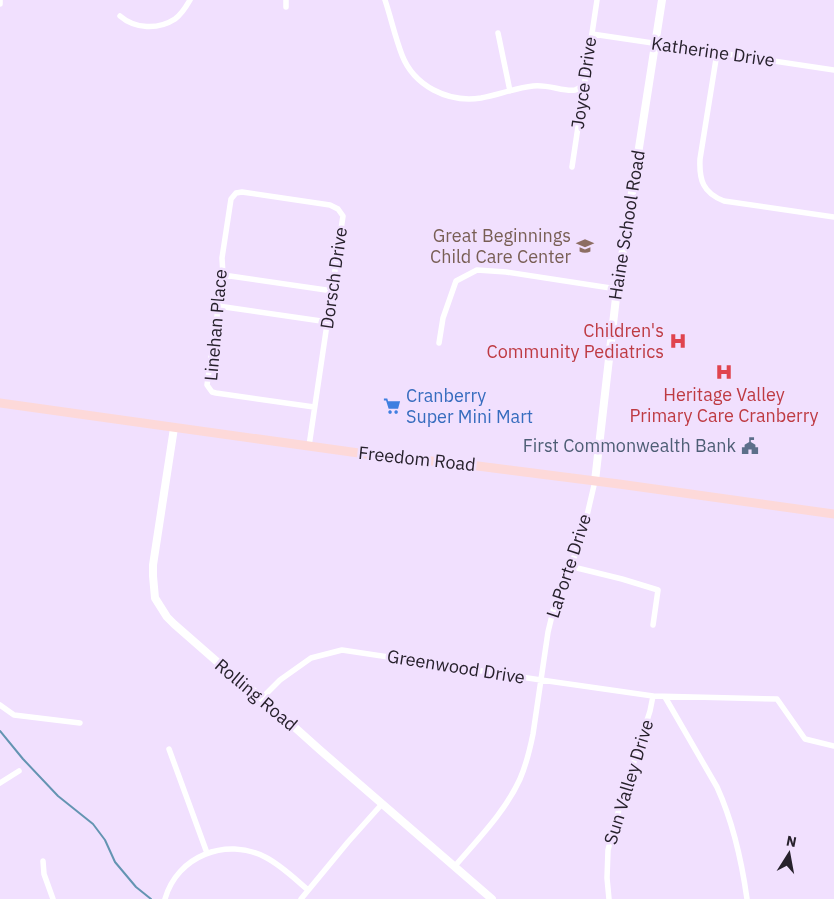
<svg xmlns="http://www.w3.org/2000/svg" width="834" height="899" viewBox="0 0 834 899" font-family="'IBM Plex Sans',sans-serif">
<style>
.lines{fill:none;stroke-linecap:round;stroke-linejoin:round}
.stream{stroke:#6494b2;stroke-width:2}
.minor{stroke:#fff;stroke-width:5.5}
.tertiary{stroke:#fff;stroke-width:8}
.primary{stroke:#fdd9d9;stroke-width:9}
.labels{text-anchor:middle;stroke-width:5;stroke-linejoin:round;paint-order:stroke}
.street-label{font-size:18px;fill:#27212c;stroke:#f1e0fe}
.education-label{font-size:18px;fill:#785e54;stroke:#f1e0fe;text-anchor:end}
.health-label{font-size:18px;fill:#be3a42;stroke:#f1e0fe;text-anchor:end}
.shop-label{font-size:18px;fill:#366cbe;stroke:#f1e0fe;text-anchor:start}
.service-label{font-size:18px;fill:#4e5e75;stroke:#f1e0fe;text-anchor:end}
</style>
<rect width="100%" height="100%" fill="#f1e0fe"/>
<g class="lines">
<path class="stream" d="M0 731 23 759 58 796 93 824 105 840 115 862 136 887 151 899"/>
<path class="minor" d="M385 0C391 18 395 37 402 55 414 86 448 103 481 98 498 95 515 88 533 86 548 84 564 92 575 90 579 89 582 86 585 84
M0 4V0
M286 7V0
M120 16C135 29 158 30 175 19 182 14 186 7 190 0
M498 33 510 91
M592 34 834 70
M717 53 700 159C699 180 703 193 724 201L834 217
M572 167 597 0
M223 275 333 291
M218 306 328 322
M439 343 443 318 456 281 477 270 506 272 617 289
M309 446 343 216 338 209 330 205 242 192 236 193 231 199 222 258 223 275 207 385 212 392 216 393 314 407
M569 566 622 579 658 590 653 625
M665 697 717 787C732 820 742 863 747 899
M262 698 280 680 311 658 342 650 541 680 653 696 777 699 805 739 834 746
M0 705 14 715 80 723
M169 749 207 853
M0 783 19 771
M43 861 44 874 53 899
M455 866C478 839 505 812 520 779 526 765 530 749 533 734L548 632 557 595 575 555 585 524 595 481
M165 899C177 856 226 837 265 857 281 865 295 879 308 890
M301 899 348 842 382 804
M609 899 607 878 608 850 619 809 650 711 653 696"/>
<path class="tertiary" d="M174 428 153 565V576L155 598 167 617 174 624 222 666 262 698 320 750 492 899
M595 481 617 289 662 0"/>
<path class="primary" d="M0 403 373 455 470 465 619 484 834 514"/>
</g>
<defs>
<g id="school-bare" transform="scale(1.35)"><path d="M0-5L7-2L0 1L-7-2ZM-4 1L0 2.5L4 1V4Q0 6-4 4Z" fill="#8d6e63" stroke="#f1e0fe" stroke-width="2.5" paint-order="stroke"/></g>
<g id="hospital-bare" transform="scale(1.35)"><path d="M-5-5h3v3.5h4V-5h3V5h-3V1.5h-4V5h-3Z" fill="#e0444e" stroke="#f1e0fe" stroke-width="2.5" paint-order="stroke"/></g>
<g id="supermarket-bare" transform="scale(1.35)"><path d="M-6-5.5h2.5l.6 2H6L4.5 2H-2.5L-4.4-4H-6ZM-1.5 3.2a1.3 1.3 0 1 0 .1 0ZM3 3.2a1.3 1.3 0 1 0 .1 0Z" fill="#3f7fe0" stroke="#f1e0fe" stroke-width="2.5" paint-order="stroke"/></g>
<g id="civic-bare" transform="scale(1.35)"><path d="M-.6-6.5H3V-4.5H.6V-3L4-1V1h2V6H-6V1h2V-1L-.6-3ZM-1.2 2.5V6h2.4V2.5Z" fill="#5c6f8a" stroke="#f1e0fe" stroke-width="2.5" paint-order="stroke"/></g>
</defs>
<g fill-rule="evenodd">
<use href="#school-bare" x="585" y="246"/>
<use href="#hospital-bare" x="678" y="341"/>
<use href="#hospital-bare" x="724" y="372"/>
<use href="#supermarket-bare" x="392" y="406"/>
<use href="#civic-bare" x="750" y="446"/>
</g>
<g class="labels">
<g class="street-label">
<text transform="translate(713 52) rotate(8)" y="6">Katherine Drive</text>
<text transform="translate(584 83) rotate(-82)" y="6">Joyce Drive</text>
<text transform="translate(627 225) rotate(-81)" y="6">Haine School Road</text>
<text transform="translate(334 278) rotate(-82)" y="6">Dorsch Drive</text>
<text transform="translate(216 325) rotate(-85)" y="6">Linehan Place</text>
<text transform="translate(417 459) rotate(6)" y="6">Freedom Road</text>
<text transform="translate(569 566) rotate(-72)" y="6">LaPorte Drive</text>
<text transform="translate(456 667) rotate(9)" y="6">Greenwood Drive</text>
<text transform="translate(256 695) rotate(40)" y="6">Rolling Road</text>
<text transform="translate(629 782) rotate(-73)" y="6">Sun Valley Drive</text>
</g>
<g class="education-label">
<text x="571" y="242">Great Beginnings<tspan x="571" dy="21">Child Care Center</tspan></text>
</g>
<g class="health-label">
<text x="664" y="337">Children's<tspan x="664" dy="21">Community Pediatrics</tspan></text>
<text x="724" y="401" text-anchor="middle">Heritage Valley<tspan x="724" dy="21">Primary Care Cranberry</tspan></text>
</g>
<g class="shop-label">
<text x="406" y="402">Cranberry<tspan x="406" dy="21">Super Mini Mart</tspan></text>
</g>
<g class="service-label">
<text x="736" y="452">First Commonwealth Bank</text>
</g>
</g>
<g transform="translate(789 854) rotate(11)" stroke="#f1e0fe" stroke-width="4" paint-order="stroke">
<path d="M0-4L9 19L0 12L-9 19Z" fill="#27212c"/>
<text y="-8" font-size="14" font-weight="bold" text-anchor="middle" fill="#27212c">N</text>
</g>
</svg>
